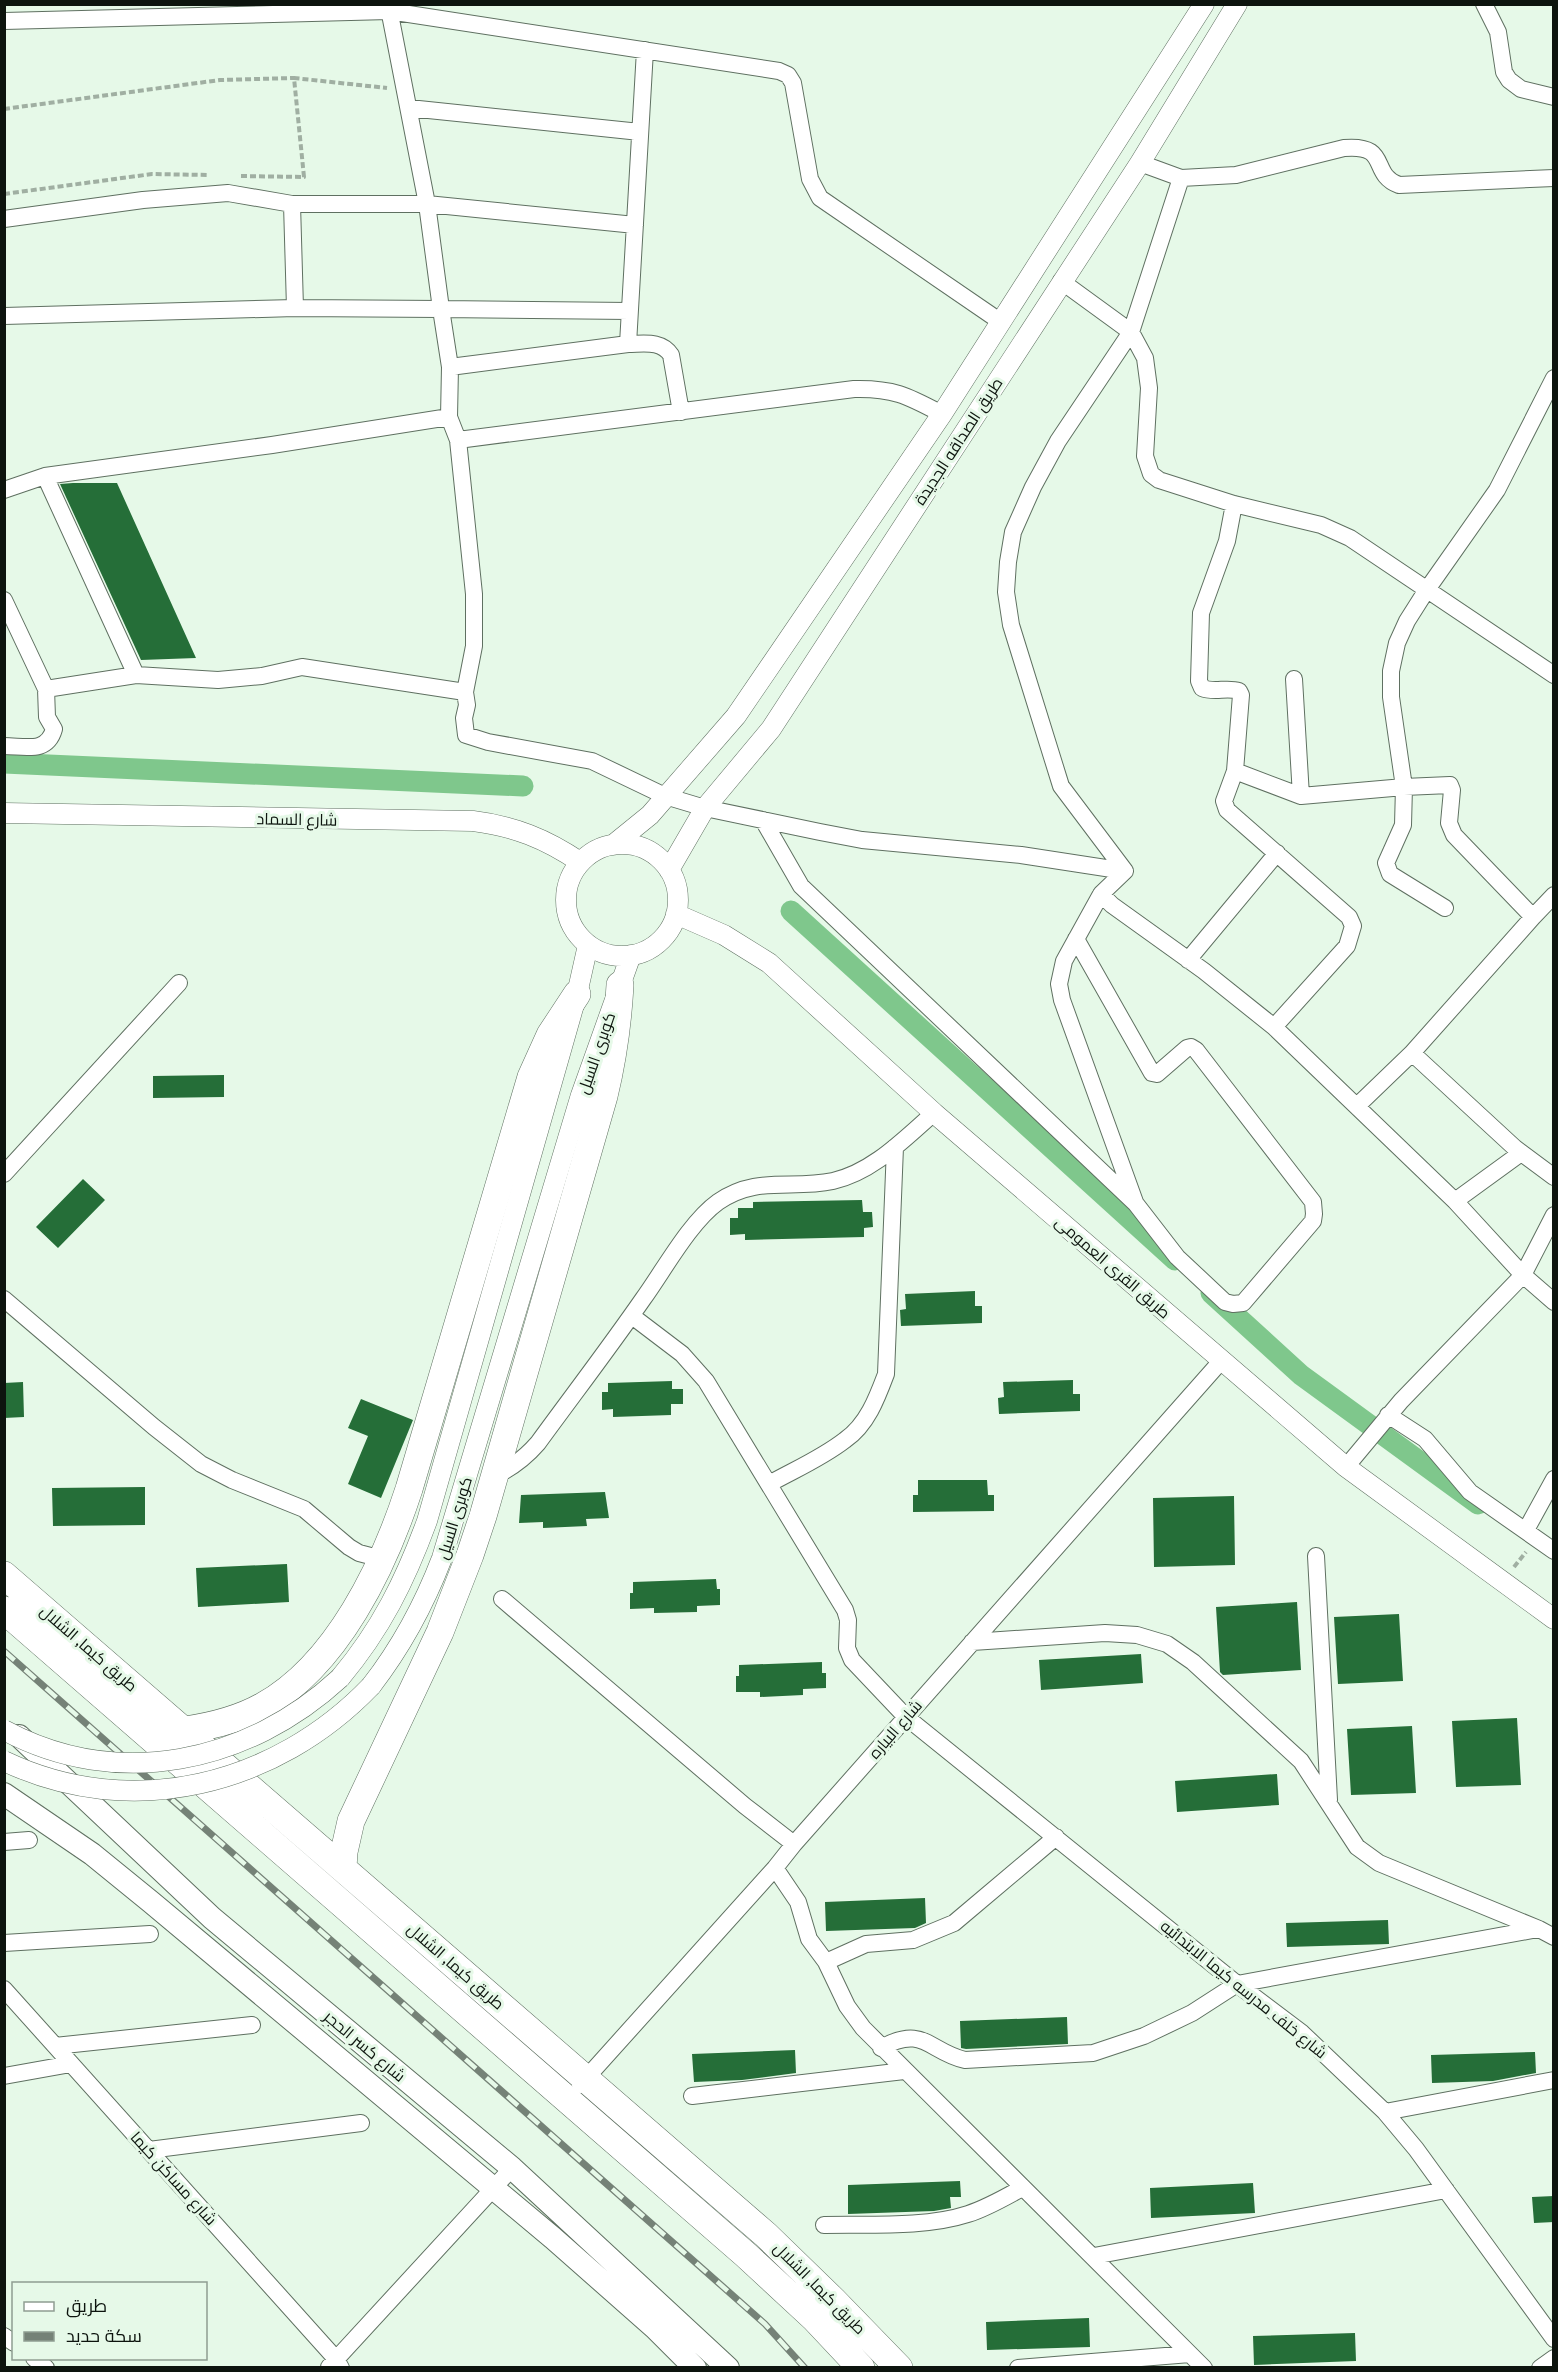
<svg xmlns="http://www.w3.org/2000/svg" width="1558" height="2372" viewBox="0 0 1558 2372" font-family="'Space Grotesk',Cairo,sans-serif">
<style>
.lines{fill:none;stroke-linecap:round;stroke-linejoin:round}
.canal{stroke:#7fc78c;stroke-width:21}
.building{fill:#256e38}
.minor-casing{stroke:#5f7061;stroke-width:18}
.tertiary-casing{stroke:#5f7061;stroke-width:21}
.secondary-casing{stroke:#5f7061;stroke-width:24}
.trunk-casing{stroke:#5f7061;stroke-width:28}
.path{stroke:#a0afa2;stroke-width:4;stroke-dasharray:6 3;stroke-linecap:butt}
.minor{stroke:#fff;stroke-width:16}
.tertiary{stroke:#fff;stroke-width:20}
.secondary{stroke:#fff;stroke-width:22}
.trunk{stroke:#fff;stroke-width:27}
.rail-casing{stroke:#758277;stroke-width:7}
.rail{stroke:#e6f9e8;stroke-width:4.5;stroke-dasharray:14;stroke-linecap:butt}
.tertiary-bridge-casing{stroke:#5f7061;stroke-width:21;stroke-linecap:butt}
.tertiary-bridge{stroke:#fff;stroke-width:20}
.labels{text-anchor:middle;stroke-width:6;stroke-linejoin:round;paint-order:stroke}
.street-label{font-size:16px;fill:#0d140e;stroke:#e6f9e8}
</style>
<rect width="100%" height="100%" fill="#e6f9e8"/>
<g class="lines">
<path class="canal" d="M4 763 523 786
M791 911 1175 1260
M1211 1293 1301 1375 1478 1504"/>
</g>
<path class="building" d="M73 483H117L196 658 141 660 60 484Z
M224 1075V1097L153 1098V1076Z
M83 1179 105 1200 58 1248 36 1227Z
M862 1200 863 1212H872L873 1227 864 1228V1237L745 1240V1234L730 1235V1218H738V1208H753V1202Z
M975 1291V1306H982V1323L901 1326 900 1310 906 1309 905 1294Z
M1073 1380V1394H1080V1411L999 1414 998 1398 1004 1397 1003 1382Z
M672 1381V1389H683V1404H671V1415L613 1417V1409L602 1410V1392H608V1383Z
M23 1382 24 1417 4 1418V1383Z
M361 1399 413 1420 381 1498 348 1484 368 1436 348 1428Z
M918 1480H987L988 1495H994V1511L913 1512V1495H918Z
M145 1487V1525L53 1526 52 1488Z
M605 1492 609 1518 586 1519 587 1526 543 1528V1522L519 1523 521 1495Z
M1234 1496 1235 1565 1154 1567 1153 1498Z
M287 1564 289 1602 198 1607 196 1568Z
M716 1579 717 1589H720V1605L697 1606V1612L654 1613V1608L630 1609V1593H633V1582Z
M1297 1602 1301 1670 1223 1675 1220 1672 1216 1607Z
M1399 1614 1403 1681 1338 1684 1334 1617Z
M1141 1654 1143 1683 1041 1690 1039 1660Z
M822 1662V1673H826V1688L803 1689V1695L760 1697V1692H736V1676H739V1665Z
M1517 1718 1521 1785 1456 1787 1452 1721Z
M1412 1726 1416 1793 1351 1795 1347 1729Z
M1277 1774 1279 1805 1177 1812 1175 1781Z
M925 1898 926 1923 915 1928 826 1931 825 1902Z
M1388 1920 1389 1944 1287 1947 1286 1923Z
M1067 2017 1068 2044 966 2049 961 2048 960 2021Z
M795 2050 796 2073 742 2080 694 2082 692 2054Z
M1535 2052 1536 2073 1493 2081 1432 2083 1431 2055Z
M960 2181 961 2197H950L951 2208 934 2211 848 2214V2185Z
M1253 2183 1255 2213 1151 2218 1150 2188Z
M1554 2196V2222L1534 2223 1532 2197Z
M1089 2318 1090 2347 987 2350 986 2322Z
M1355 2333 1356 2361 1254 2365 1253 2336Z"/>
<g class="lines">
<g class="minor-casing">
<path id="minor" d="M1484 4 1498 32 1504 72 1509 80 1521 89 1554 97
M4 21 389 11 779 71 788 75 793 83 810 179 820 198 1001 322
M409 108 640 132
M1140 163 1181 178
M1554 178 1399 185C1369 174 1391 144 1344 148L1236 175 1181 178 1131 332 1058 441 1033 487 1013 532 1008 562 1006 592 1011 625 1061 786 1125 871 1101 894 1112 905 1204 971 1274 1027 1455 1201 1523 1275 1554 1302
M292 204 295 308
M4 219 143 200 228 193 292 204H427L635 225
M1061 281 1131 332 1145 358 1149 388 1145 456 1151 474 1159 480 1234 504 1321 525 1350 538 1554 675
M630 311 441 309 450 367 449 417 458 440 474 594V646L465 692 467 705 464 718 466 735 488 742 592 761 665 796 705 808 820 832 862 840 1021 855 1125 871
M4 316 295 308 441 309 427 204 388 4
M628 344 645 50
M450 367 628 344C644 344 661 340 671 355L681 412
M458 440 854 389C894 388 908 396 942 414
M45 476 136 675
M4 490 45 476 272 445 449 417
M1234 504 1227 541 1201 613 1199 681 1202 688C1214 693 1227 687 1239 691L1241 695 1235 771 1224 801 1227 810 1349 917 1353 926 1347 946 1274 1027
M4 600 46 689 47 717 54 729C47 754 25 746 4 746
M1294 679 1301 796
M46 689 136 675 218 680 262 676 302 667 465 692
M1235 771 1301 796 1404 787 1450 785 1452 790 1449 823 1454 835 1533 917 1554 895
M763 820 801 886 1136 1204 1177 1257 1225 1302 1233 1304 1243 1303 1313 1221 1314 1214 1313 1202 1196 1050 1191 1047 1187 1048 1157 1074 1152 1073 1076 939
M1101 894 1064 961 1059 984 1062 1000 1135 1202
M1445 908 1390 874 1386 863 1403 825 1404 787 1391 697V671L1397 643 1407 621 1426 591 1497 490 1554 378
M1188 960 1277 853
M1412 1053 1533 917
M1358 1105 1412 1053 1515 1148 1554 1177
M4 1174 179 983
M1455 1201 1521 1153
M4 1299 154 1427 201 1464 232 1480 304 1509 349 1547 359 1553 382 1559
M632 1316 682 1354 706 1381 845 1610 848 1620 847 1648 852 1660 906 1717 1237 1984 1302 2033 1385 2112 1416 2149 1554 2339
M1388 1415 1425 1439 1470 1492 1554 1551
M1346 1467 1401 1401 1523 1275 1554 1215
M493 1477C512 1468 525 1458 538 1443 573 1395 609 1348 643 1299 664 1270 690 1222 718 1202 757 1175 791 1190 833 1181 873 1172 904 1139 934 1113
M769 1484C794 1470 822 1458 845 1440 867 1425 877 1398 886 1374L895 1147
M1526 1530 1554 1479
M1316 1556 1329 1800
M502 1599 745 1806 794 1844
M972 1642 1105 1633 1137 1635 1167 1644 1193 1662 1301 1761 1357 1847 1379 1863 1539 1929 1554 1937
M4 1842 29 1840
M775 1868 798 1902 809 1939 826 1962 847 2006 863 2028 1204 2368
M4 1943 150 1934
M826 1962 866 1944 913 1940 954 1923 1056 1837
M4 1989 336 2359 341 2368
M55 2046 252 2025
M881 2048C924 2024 929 2052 965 2060L1093 2053 1144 2036 1192 2013 1237 1984 1538 1929
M4 2076 71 2064
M580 2085 775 1868 794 1844 1222 1360
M692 2096 904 2071
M1385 2112 1554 2080
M149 2150 361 2123
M824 2225C869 2224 925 2228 968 2214 987 2208 1004 2198 1022 2188
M1094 2256 1446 2190
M4 2336 14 2343
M34 2358 46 2368
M329 2367 512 2168
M1018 2368 1190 2354
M1540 2368 1554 2358"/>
</g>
<g class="tertiary-casing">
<path id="tertiary" d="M4 813 473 821C514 826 546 839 580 862
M566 900a56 56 0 1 1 112 0a56 56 0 1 1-112 0Z
M613 845 650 815 736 716 942 414 1204 4
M669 870 705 808 771 729 1140 163 1237 4
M676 914 724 935 769 963 934 1113 1346 1467 1554 1619
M340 1678C381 1629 405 1581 427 1521L577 994 588 945
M371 1686C402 1646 424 1605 442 1558L581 1095 631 955"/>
</g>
<g class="secondary-casing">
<path id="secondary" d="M19 1736 212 1918 512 2168 728 2368
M4 1794 92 1854 151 1902 553 2238 655 2328 695 2368"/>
</g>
<g class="trunk-casing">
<path id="trunk" d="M4 1575 766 2235 833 2300 899 2368
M4 1610 746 2255 814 2318 861 2368
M185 1730C213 1726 238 1720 263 1706 337 1665 384 1566 409 1489L531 1077 550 1035 577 994
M343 1868 344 1852 351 1821 440 1632 470 1555 483 1516 604 1096C613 1059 618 1023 620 985"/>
</g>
<path class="path" d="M4 109 220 80 294 78
M241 176 304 177 294 78 387 88
M4 194 152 174 209 175
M1514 1567 1526 1552"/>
<use href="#minor" class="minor"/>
<use href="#tertiary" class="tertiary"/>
<use href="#secondary" class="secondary"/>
<use href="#trunk" class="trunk"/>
<g class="rail-casing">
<path id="rail" d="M4 1651 765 2324 805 2368"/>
</g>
<use href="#rail" class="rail"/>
<g class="tertiary-bridge-casing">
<path id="tertiary-bridge" d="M4 1730C118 1791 248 1763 340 1678
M4 1761C132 1822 276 1785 371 1686"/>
</g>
<use href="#tertiary-bridge" class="tertiary-bridge"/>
</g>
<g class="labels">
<g class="street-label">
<text transform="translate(958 441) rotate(-57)" y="6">طريق الصداقه الجديدة</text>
<text transform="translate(297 819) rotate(1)" y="6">شارع السماد</text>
<text transform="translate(596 1053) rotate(-71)" y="6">كوبرى السيل</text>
<text transform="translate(1113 1267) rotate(41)" y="6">طريق القرى العمومى</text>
<text transform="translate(454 1518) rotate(-73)" y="6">كوبرى السيل</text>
<text transform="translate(89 1648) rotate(41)" y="6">طريق كيما, الشلال</text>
<text transform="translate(895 1729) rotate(-49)" y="6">شارع البياره</text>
<text transform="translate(456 1966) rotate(41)" y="6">طريق كيما, الشلال</text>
<text transform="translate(1244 1989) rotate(39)" y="6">شارع خلف مدرسه كيما الابتدائيه</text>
<text transform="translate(365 2046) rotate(40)" y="6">شارع كسر الحجر</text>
<text transform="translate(174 2178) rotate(48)" y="6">شارع مساكن كيما</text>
<text transform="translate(820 2288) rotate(45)" y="6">طريق كيما, الشلال</text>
</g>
</g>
<rect width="1558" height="2372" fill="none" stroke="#0d140e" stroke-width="12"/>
<rect x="12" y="2282" width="195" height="78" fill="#e6f9e8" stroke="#8f9d91" stroke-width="1.5"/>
<rect x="24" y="2302" width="30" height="9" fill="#ffffff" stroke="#8f9d91" stroke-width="1.5"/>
<text x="66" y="2312" font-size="18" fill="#0d140e">طريق</text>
<rect x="24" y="2332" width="30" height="9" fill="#758277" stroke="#8f9d91" stroke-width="1.5"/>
<text x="66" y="2342" font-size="18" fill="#0d140e">سكة حديد</text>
</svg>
